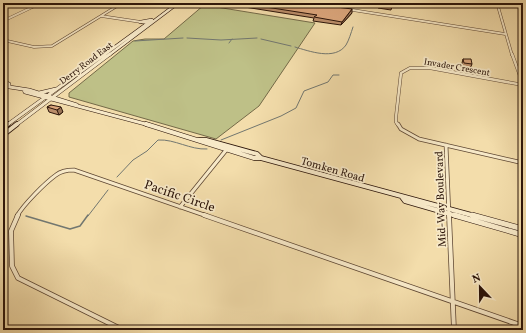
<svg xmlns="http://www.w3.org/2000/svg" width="526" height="333" viewBox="0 0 526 333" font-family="Vollkorn,serif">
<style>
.green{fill:#bec087;stroke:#746a48}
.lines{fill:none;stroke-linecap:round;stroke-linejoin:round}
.stream-far1{stroke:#727770;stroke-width:1}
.stream{stroke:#727770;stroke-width:1.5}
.street-far3-casing{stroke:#5d4632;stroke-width:3}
.street-far2-casing{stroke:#5d4632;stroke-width:3.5}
.street-far1-casing{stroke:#5d4632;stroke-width:4.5}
.street-casing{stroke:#5d4632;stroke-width:5.5}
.secondary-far3-casing{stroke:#2b1409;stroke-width:3.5}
.secondary-far2-casing{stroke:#2b1409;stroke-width:4}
.secondary-far1-casing{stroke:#2b1409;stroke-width:5.5}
.secondary-casing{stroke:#2b1409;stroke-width:6}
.street-far3{stroke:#f7e9c8;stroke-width:2}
.street-far2{stroke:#f7e9c8;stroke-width:2.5}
.street-far1{stroke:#f7e9c8;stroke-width:3}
.street{stroke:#f7e9c8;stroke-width:4}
.secondary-far3{stroke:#f7e9c8;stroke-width:2.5}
.secondary-far2{stroke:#f7e9c8;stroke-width:3}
.secondary-far1{stroke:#f7e9c8;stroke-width:4}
.secondary{stroke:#f7e9c8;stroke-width:5}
.wall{fill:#bb8e6a;stroke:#2b1409}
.shaded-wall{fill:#997456;stroke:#2b1409}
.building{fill:#daa57b;stroke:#2b1409}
.labels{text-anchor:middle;stroke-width:3.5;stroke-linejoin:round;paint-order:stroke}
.far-street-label{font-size:9px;fill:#2b1409;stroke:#f7e9c8}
.street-label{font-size:11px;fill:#2b1409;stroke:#f7e9c8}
.near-street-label{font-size:13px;fill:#2b1409;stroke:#f7e9c8}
</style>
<rect width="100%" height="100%" fill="#f3ddab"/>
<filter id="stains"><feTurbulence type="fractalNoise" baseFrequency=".005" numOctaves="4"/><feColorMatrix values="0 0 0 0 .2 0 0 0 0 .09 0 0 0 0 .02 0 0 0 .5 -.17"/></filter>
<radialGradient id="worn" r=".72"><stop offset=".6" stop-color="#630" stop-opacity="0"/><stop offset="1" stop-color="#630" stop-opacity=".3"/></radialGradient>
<path class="green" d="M204 5 315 23 259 106 216 139 69 97V93L133 41 145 39H164Z"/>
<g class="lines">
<path class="stream-far1" d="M187 38 221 40 257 38
M261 39 291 46
M135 41 183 38
M229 43 232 39
M295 47C309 51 335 61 346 45 349 40 351 33 353 27
M221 140 281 116 296 108 304 91 328 82 333 75H339
M117 177 133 160 147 151 158 140C175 139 190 150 207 149
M3 214 6 215
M88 216 108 190"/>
<path class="stream" d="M26 216 70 229 80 226 88 215"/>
<g class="street-far3-casing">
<path id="street-far3" d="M308 3 505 34
M497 3 512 55
M101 16 148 23
M3 21 41 3
M3 40 34 47 52 46 122 3"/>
</g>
<g class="street-far2-casing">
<path id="street-far2" d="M512 54 523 84
M398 125 396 122V117L401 73 410 68H430L523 85"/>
</g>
<g class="street-far1-casing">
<path id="street-far1" d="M398 124 401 129 419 139 523 163
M446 145 449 216
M180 207 227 149
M17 216C24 204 45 183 56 175 61 171 68 170 74 170L207 216"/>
</g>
<g class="street-casing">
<path id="street" d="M18 215 11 231 12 266 18 278 123 330
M204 215 523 326
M449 215 454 330"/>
</g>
<g class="secondary-far3-casing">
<path id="secondary-far3" d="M140 22 151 20
M104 55 152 20
M109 55 178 3"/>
</g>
<g class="secondary-far2-casing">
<path id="secondary-far2" d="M3 82 9 84V86
M3 86 29 90 77 105
M24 90 25 92 149 125
M39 93 56 89
M7 125 105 54
M16 125 110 54"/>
</g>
<g class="secondary-far1-casing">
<path id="secondary-far1" d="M146 124 254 158H261L475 216
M3 128 8 124
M3 135 17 124
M199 140H206L257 154 261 158
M402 197 405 201 457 216"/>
</g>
<g class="secondary-casing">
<path id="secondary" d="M454 215 523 235
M472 215 523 229"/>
</g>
<use href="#street-far3" class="street-far3"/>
<use href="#street-far2" class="street-far2"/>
<use href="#street-far1" class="street-far1"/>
<use href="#street" class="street"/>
<use href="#secondary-far3" class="secondary-far3"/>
<use href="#secondary-far2" class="secondary-far2"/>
<use href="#secondary-far1" class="secondary-far1"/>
<use href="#secondary" class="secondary"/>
</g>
<path class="wall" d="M232 3H306L352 13 341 25 313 21 314 18 232 5Z
M338 3H358L356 6 338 5Z
M379 3H393L391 10 378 8Z
M523 27V41H522Z
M463 59 472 64 470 69 462 68V63Z
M51 105 63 112 59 115 49 112 47 107Z"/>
<path class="shaded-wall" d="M352 9V13L341 25 342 22Z
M61 107 63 112 59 115 57 110Z"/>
<path class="building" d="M240 3H306L352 9 342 22 314 17 317 15Z
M379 3H393L392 5Z
M463 59H471L472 64 464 63Z
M51 105 61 107 57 110 47 107Z"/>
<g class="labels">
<g class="far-street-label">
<text transform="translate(86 63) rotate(-37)" y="3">Derry Road East</text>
<text transform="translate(457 67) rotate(10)" y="3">Invader Crescent</text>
</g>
<g class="street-label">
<text transform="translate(333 169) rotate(16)" y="4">Tomken Road</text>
<text transform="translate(440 199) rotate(-92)" y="4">Mid-Way Boulevard</text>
</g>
<g class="near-street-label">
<text transform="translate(180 195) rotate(19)" y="5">Pacific Circle</text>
</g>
</g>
<rect width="526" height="333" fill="none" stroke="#f3ddab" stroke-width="16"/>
<rect x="4" y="4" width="518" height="325" fill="none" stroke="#2b1409" stroke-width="2"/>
<rect x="8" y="8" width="510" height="317" fill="none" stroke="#2b1409"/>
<g transform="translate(480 287) rotate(338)" stroke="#f7e9c8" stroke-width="3" paint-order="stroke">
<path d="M0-3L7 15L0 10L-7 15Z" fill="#2b1409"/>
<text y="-6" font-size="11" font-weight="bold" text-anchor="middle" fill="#2b1409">N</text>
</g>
<rect width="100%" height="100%" filter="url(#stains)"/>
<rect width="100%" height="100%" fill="url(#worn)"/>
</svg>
